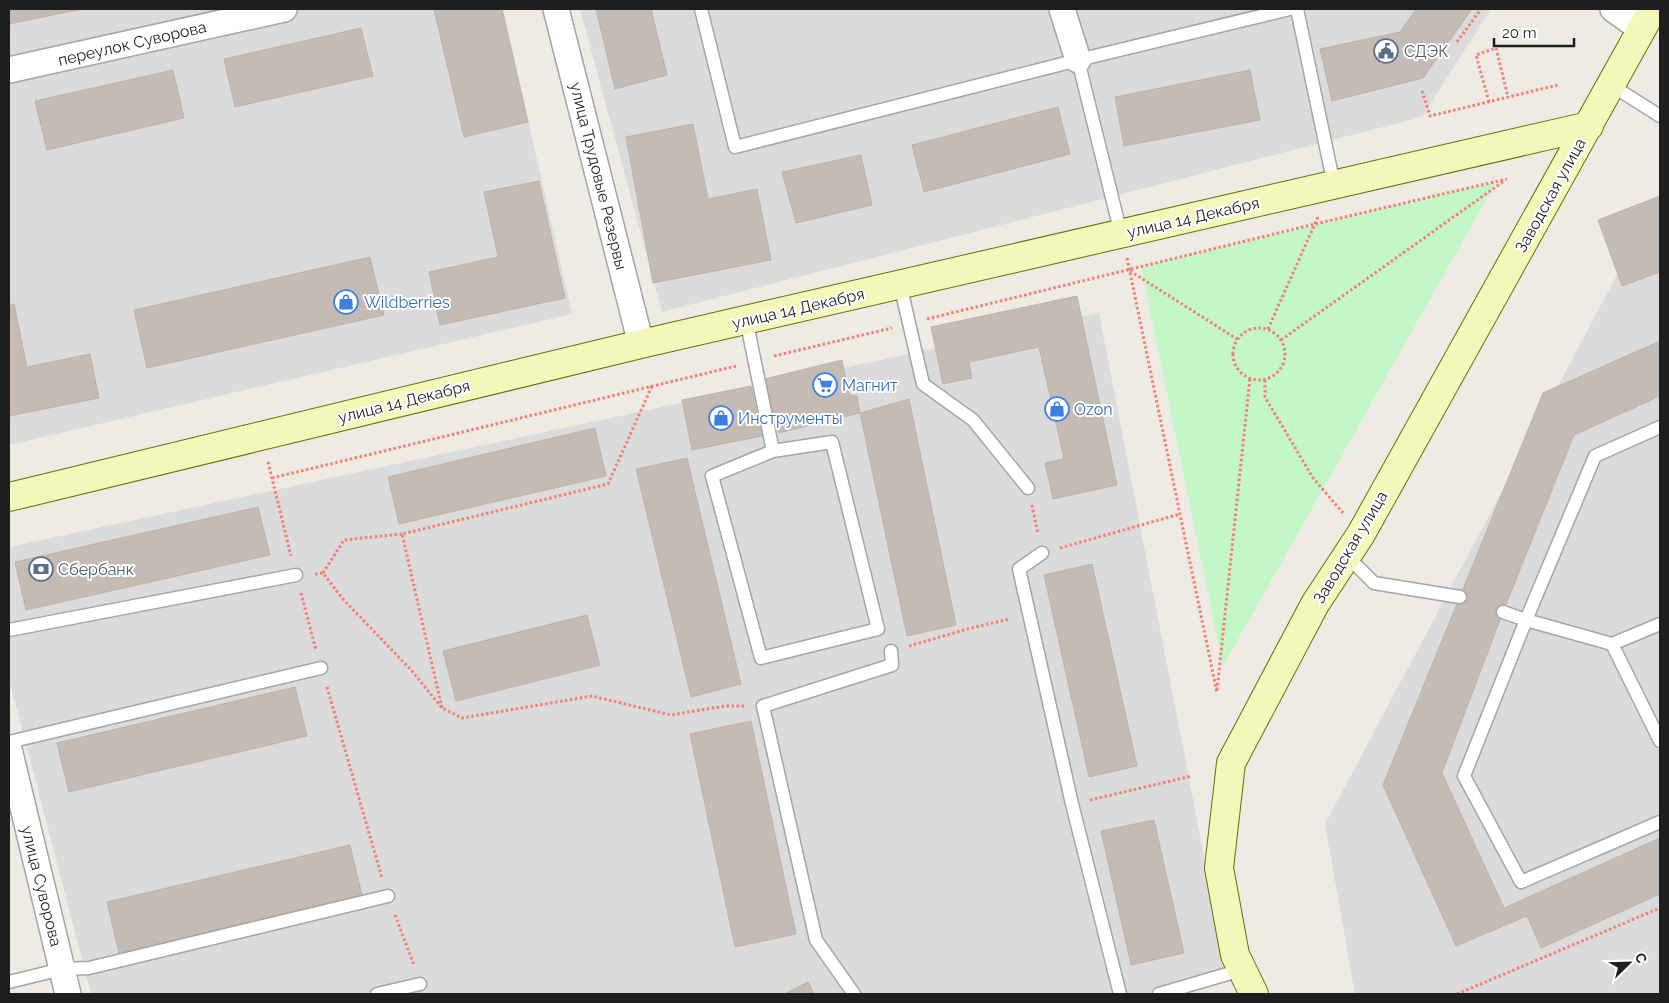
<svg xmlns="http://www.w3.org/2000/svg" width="1669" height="1003" viewBox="0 0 1669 1003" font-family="Raleway,sans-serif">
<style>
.residential{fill:#dcdbdb}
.park{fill:#c3f7c7}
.building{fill:#c3bbb4;stroke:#bfb2a7}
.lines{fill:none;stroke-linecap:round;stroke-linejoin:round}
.lane-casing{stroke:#a5a5a5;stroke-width:15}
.street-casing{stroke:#a5a5a5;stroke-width:28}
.secondary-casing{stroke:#657009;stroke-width:30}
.path{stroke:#f47e70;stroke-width:3;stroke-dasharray:2.5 2.5;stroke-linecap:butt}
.lane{stroke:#fff;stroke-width:12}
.street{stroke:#fff;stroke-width:25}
.secondary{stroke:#f3f7ba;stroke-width:28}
.labels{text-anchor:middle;stroke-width:4;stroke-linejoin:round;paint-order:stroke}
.street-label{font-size:16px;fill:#1e1e1e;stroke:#fff}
.service-label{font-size:16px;fill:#4e5e75;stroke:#fff;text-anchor:start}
.shop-label{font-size:16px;fill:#366cbe;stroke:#fff;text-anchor:start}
</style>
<rect width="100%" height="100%" fill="#eeebe4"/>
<path class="residential" d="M9 9H503L572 314 9 445Z
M580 9H1491L1422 117 662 312Z
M1660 194V994H1355L1325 824Z
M1099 313 1226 970 1177 994H91L9 679V547Z"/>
<path class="park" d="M1496 182 1223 666 1141 267Z"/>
<path class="building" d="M9 9H82L9 24Z
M434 9H502L528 122 464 137Z
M596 9H651L667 75 615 89Z
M1416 9H1472L1423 78 1332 101 1320 49 1400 32Z
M361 28 373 76 235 107 224 59Z
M173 70 184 118 47 150 35 101Z
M1250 70 1260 120 1124 146 1115 97Z
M1058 107 1070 154 924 192 912 145Z
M693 124 708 199 757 189 771 260 653 283 626 137Z
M861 155 872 205 796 223 782 172Z
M539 181 565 298 440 325 429 272 498 257 484 192Z
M1660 196V272L1622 286 1598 220Z
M370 257 384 315 147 368 134 310Z
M1077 296 1117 485 1053 499 1045 463 1064 459 1039 347 969 362 972 378 943 384 931 327Z
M14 304 27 367 90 354 99 398 9 416V305Z
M1660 341V396L1574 435 1503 612 1442 773 1504 908 1660 838V894L1541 948 1527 916 1456 946 1383 785 1543 393Z
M842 360 849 395 857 396 860 413 779 433 765 379Z
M751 386 762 436 692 450 682 400Z
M909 399 956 625 907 636 860 413Z
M595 428 606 476 399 524 388 477Z
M687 458 741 684 691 697 636 469Z
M258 507 270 555 26 610 15 562Z
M1092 564 1137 766 1089 777 1044 575Z
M587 615 600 665 456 701 443 651Z
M295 687 307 736 69 792 57 743Z
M751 721 796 934 735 947 690 734Z
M1154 820 1184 953 1131 965 1101 831Z
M350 845 362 895 119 953 107 902Z
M808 982 814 994H784Z"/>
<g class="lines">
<g class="lane-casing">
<path id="lane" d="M701 9 735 147 1078 60 1290 9
M1297 9 1334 185
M1078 60 1121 234
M1611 85 1660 116
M900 284 923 384 973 420 1028 488
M746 319 773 451 832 442 878 629 761 658 712 476 773 451
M1660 427 1595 456 1526 620 1464 776 1521 882 1660 822
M1042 553 1019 569 1072 804 1120 994
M1346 555 1374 583 1460 597
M1503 612 1526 620 1612 644 1660 741
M9 630 296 575
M1612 644 1660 624
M9 742 321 668
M9 982 62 969 89 968 388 896
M377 994 420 984
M854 994 816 940 763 706 892 665 891 651
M1159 994 1241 970"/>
</g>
<g class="street-casing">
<path id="street" d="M556 9 641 344
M1062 9 1078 60
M1613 9 1641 29
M9 70 284 9
M9 749 68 994"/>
</g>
<g class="secondary-casing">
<path id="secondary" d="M9 497 641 344 1589 126
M1254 994 1235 955 1219 868 1231 763 1315 604 1361 534 1653 9"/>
</g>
<path class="path" d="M1457 42 1481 9
M1422 91 1430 116 1558 85
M1489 102 1476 55 1496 48 1508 97
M1127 258 1217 693
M1130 271 1237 339
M927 319 1315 224 1507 179
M1233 354a26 26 0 1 1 52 0a26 26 0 1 1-52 0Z
M1268 329 1318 217
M1281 340 1504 181
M774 356 892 328
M1265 380V397L1313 478 1343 513
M268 462 291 556
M272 478 736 366
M1032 505 1038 534
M1060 548 1180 514
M323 573 344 540 402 534
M315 574 323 573 342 598 412 671 442 708 462 718 592 696 671 715 725 706H744
M301 593 316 650
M909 646 971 628 1010 619
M327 687 382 878
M1217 690 1250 378
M442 708 402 534 608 484 652 386
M1090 800 1192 776
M395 915 414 965
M1457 994 1660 908"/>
<use href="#lane" class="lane"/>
<use href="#street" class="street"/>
<use href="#secondary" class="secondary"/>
</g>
<defs>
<g id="civic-ring" transform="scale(1.25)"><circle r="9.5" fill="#fff" stroke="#5c6f8a" stroke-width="1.5"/><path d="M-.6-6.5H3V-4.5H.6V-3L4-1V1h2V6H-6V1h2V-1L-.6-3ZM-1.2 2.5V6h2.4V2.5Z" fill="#5c6f8a"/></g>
<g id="shop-ring" transform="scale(1.25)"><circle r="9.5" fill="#fff" stroke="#3f7fe0" stroke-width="1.5"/><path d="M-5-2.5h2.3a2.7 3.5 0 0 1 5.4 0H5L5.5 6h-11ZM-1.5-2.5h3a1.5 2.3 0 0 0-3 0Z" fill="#3f7fe0"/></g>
<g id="supermarket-ring" transform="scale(1.25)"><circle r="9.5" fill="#fff" stroke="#3f7fe0" stroke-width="1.5"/><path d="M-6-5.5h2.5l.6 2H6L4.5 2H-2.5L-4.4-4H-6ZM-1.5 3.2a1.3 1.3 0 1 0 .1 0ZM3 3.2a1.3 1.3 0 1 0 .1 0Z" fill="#3f7fe0"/></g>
<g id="bank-ring" transform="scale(1.25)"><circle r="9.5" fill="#fff" stroke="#5c6f8a" stroke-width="1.5"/><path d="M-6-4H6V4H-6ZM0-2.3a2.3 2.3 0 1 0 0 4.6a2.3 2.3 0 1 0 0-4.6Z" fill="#5c6f8a"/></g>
</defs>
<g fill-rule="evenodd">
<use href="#civic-ring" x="1386" y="51"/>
<use href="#shop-ring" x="346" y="302"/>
<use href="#supermarket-ring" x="825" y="385"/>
<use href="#shop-ring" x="1057" y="409"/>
<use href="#shop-ring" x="721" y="418"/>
<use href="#bank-ring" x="41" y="569"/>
</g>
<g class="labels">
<g class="street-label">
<text transform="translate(132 43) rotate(-13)" y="6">переулок Суворова</text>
<text transform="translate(599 176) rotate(76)" y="6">улица Трудовые Резервы</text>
<text transform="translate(1550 195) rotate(-61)" y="6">Заводская улица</text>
<text transform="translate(1193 217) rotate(-13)" y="6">улица 14 Декабря</text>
<text transform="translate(798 308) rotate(-13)" y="6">улица 14 Декабря</text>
<text transform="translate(404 401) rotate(-14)" y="6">улица 14 Декабря</text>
<text transform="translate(1350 547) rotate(-59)" y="6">Заводская улица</text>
<text transform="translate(42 886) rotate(76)" y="6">улица Суворова</text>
</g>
<g class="service-label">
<text x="1404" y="57">СДЭК</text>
<text x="58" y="575">Сбербанк</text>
</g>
<g class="shop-label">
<text x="364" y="308">Wildberries</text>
<text x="842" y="391">Магнит</text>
<text x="1074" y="415">Ozon</text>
<text x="738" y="424">Инструменты</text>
</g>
</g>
<rect width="1669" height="1003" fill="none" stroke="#1e1e1e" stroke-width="20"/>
<g transform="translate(1629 963) rotate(67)" stroke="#ffffff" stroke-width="4" paint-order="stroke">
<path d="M0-4L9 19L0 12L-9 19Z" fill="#1e1e1e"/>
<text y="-8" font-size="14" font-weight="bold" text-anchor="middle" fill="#1e1e1e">С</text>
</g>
<path d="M1494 38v8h80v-8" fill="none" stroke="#1e1e1e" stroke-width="2.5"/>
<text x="1502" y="38" font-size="15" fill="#1e1e1e" stroke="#ffffff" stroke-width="4" paint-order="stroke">20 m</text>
</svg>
